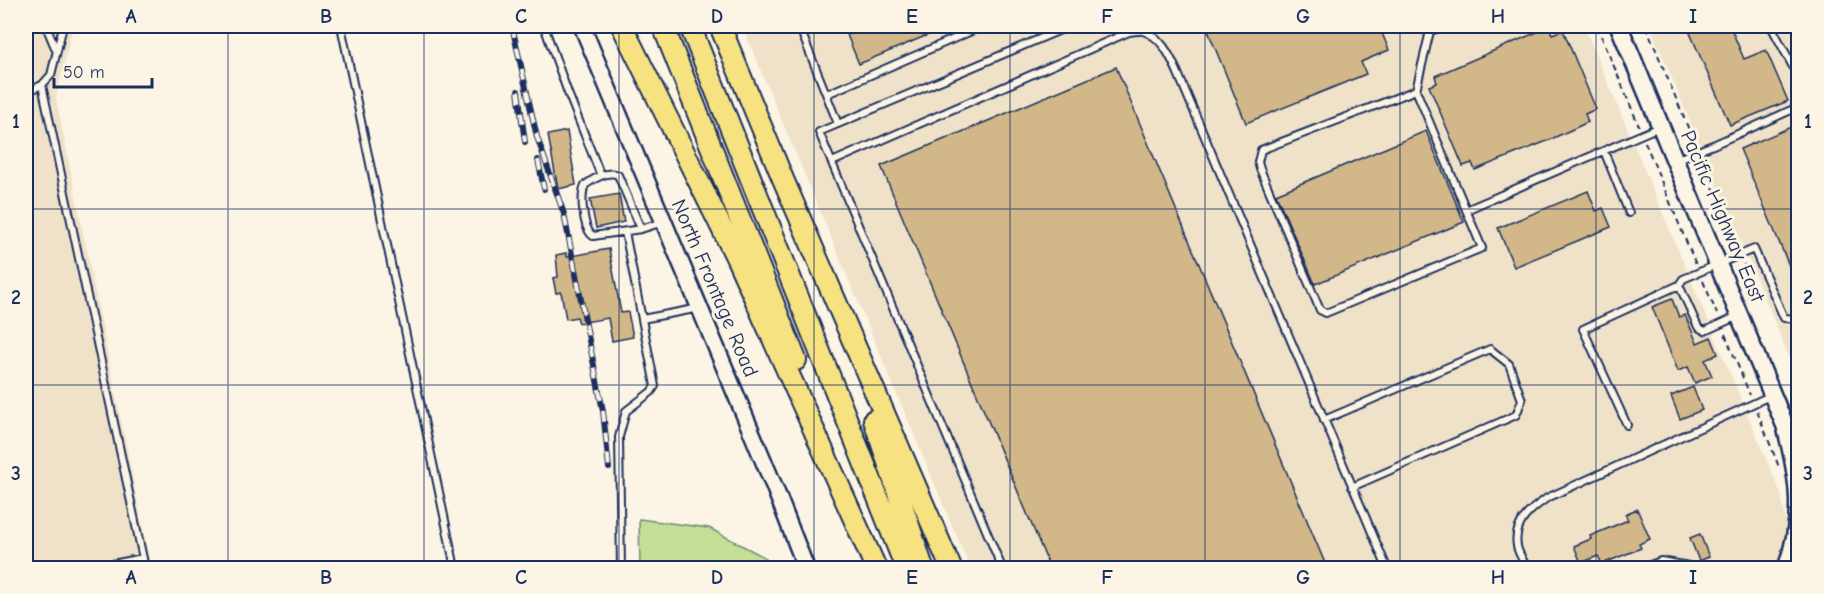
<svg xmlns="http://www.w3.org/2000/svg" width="1824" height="594" viewBox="0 0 1824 594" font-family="'Comic Neue',sans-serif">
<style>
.built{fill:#efe2c9}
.green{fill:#c5df96;stroke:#70877a;stroke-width:1.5}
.building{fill:#d2b788;stroke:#1b2f5e;stroke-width:1.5}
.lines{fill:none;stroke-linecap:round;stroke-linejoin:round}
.service-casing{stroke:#1b2f5e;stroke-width:10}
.tertiary-casing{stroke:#1b2f5e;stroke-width:20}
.secondary-casing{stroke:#1b2f5e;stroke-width:21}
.trunk-casing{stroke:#1b2f5e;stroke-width:24}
.path{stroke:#1b2f5e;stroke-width:2;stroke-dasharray:6 4.5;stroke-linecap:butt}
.service{stroke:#fcf5e5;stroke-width:6}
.tertiary{stroke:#fcf5e5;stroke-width:15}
.secondary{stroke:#fcf5e5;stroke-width:16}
.trunk{stroke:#f6e281;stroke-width:20}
.rail-casing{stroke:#1b2f5e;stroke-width:6}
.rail{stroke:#fcf5e5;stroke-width:4;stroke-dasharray:11;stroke-linecap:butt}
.grid{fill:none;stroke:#1b2f5e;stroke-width:1.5;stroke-opacity:0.55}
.labels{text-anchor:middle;stroke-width:6;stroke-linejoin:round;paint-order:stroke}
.street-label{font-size:21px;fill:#1b2f5e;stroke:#fcf5e5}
.neatline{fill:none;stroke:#1b2f5e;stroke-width:2}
.grid-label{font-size:20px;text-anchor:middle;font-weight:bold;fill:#1b2f5e}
</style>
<rect width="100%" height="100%" fill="#fcf5e5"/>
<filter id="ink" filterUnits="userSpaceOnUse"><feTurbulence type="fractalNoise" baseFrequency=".0167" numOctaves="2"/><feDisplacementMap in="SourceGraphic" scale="12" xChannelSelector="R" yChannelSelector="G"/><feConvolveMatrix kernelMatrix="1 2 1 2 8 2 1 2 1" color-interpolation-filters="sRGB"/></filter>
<g filter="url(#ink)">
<path class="built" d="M26 26H73L56 98 151 568H26Z
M742 26H1584L1781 494 1786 523V537L1780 568H970Z
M1650 26H1794L1798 32V378Z"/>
<path class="green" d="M639 519 709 528 766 558 769 568H640Z"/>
<path class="building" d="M869 26H949L859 64 847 35Z
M1221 26H1379L1389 50 1361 62 1366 74 1246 123 1208 31Z
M1687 26H1730L1744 59 1766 50 1788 101 1730 125Z
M1549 27 1552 34 1563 30 1596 109 1585 114 1588 122 1547 141 1475 170 1472 163 1463 166 1429 86 1437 83 1435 76Z
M1116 67 1327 568H1050L881 166Z
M1798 124V287L1740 149Z
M567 131 576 185 558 189 548 135Z
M1426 131 1464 222 1315 284 1276 194Z
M1588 191 1596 211 1603 208 1611 227 1514 267 1498 228Z
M619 194 624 222 596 228 590 199Z
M609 249 621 313 628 312 633 337 612 341 608 318 579 323 577 317 566 319 561 292 556 293 553 278 558 277 556 255 566 253 567 257Z
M1672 299 1679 317 1685 315 1697 343 1711 337 1718 354 1705 360 1712 376 1695 383 1688 367 1678 371 1652 307Z
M1693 387 1702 410 1680 419 1671 396Z
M1637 509 1650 539 1639 544 1641 548 1602 564 1598 556 1581 563 1574 546 1591 539 1590 536 1628 520 1625 514Z
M1700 534 1709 557 1699 561 1690 538Z"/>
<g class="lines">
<g class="service-casing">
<path id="service" d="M46 26 56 50
M341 26 455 568
M544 26 568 93 601 176
M799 26 838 124
M1411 26 1412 27 1430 31
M1771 26 1798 76
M42 85 145 568
M1416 90 1482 248 1326 313 1320 310 1260 169 1258 162 1261 150Z
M1416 90 1430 31 1446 26
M26 92 42 85 51 75 63 26
M827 94 983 26
M1604 151 1629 213
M1675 160 1713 145 1798 107
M832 162 1129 32C1133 32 1139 30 1143 31 1161 36 1170 56 1177 71L1387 568
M1466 210 1659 127
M641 229 618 175C608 170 593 179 585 185 580 197 583 229 593 236L641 229 663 222
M1738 316 1705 331 1698 327 1679 285 1683 279 1754 249 1784 318 1798 319
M642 319 700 308
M1324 420 1490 349 1509 364 1522 400 1516 415 1352 487
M1627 425 1583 329 1679 285
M92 568 143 558
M621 568 619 437 626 411 651 392 655 386 625 232
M1002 568 819 132 1070 26
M1527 568C1524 562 1518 553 1517 546 1513 523 1531 509 1547 498L1772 395
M1642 568 1661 561 1700 568
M1739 568H1740"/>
</g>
<g class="tertiary-casing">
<path id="tertiary" d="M582 26 774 486 806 568
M1784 423C1798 476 1805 515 1786 568"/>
</g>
<g class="secondary-casing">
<path id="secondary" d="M1619 26 1784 423"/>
</g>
<g class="trunk-casing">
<path id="trunk" d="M622 26 737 259 876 568
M663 26 796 360
M690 26 906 568
M720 26 783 179 951 568
M874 420 923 568"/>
</g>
<path class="path" d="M1597 26 1639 126
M1646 26 1694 142
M1645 142 1696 265
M1701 158 1738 247
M1744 264 1752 290 1748 298
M1703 281 1717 314
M1725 334 1750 395
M1757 411 1779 467"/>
<use href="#service" class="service"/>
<use href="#tertiary" class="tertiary"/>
<use href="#secondary" class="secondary"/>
<use href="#trunk" class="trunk"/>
<g class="rail-casing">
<path id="rail" d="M512 26 537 137 564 214 603 411 609 468
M518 91 525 142
M538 160 544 189"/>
</g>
<use href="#rail" class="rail"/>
</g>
</g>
<path class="grid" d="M228 26V568M424 26V568M619 26V568M814 26V568M1010 26V568M1205 26V568M1400 26V568M1596 26V568M26 209H1798M26 385H1798"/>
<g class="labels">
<g class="street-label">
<text transform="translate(1723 216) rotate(67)" y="7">Pacific Highway East</text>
<text transform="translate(715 288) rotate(67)" y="7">North Frontage Road</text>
</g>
</g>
<rect width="1824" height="594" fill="none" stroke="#fcf5e5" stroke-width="66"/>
<path d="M54 78v9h98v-9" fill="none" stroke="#1b2f5e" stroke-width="3"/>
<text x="63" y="78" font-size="18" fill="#1b2f5e" stroke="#fcf5e5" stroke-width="4.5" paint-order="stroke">50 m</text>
<rect x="33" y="33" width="1758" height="528" class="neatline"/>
<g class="grid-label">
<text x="131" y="23">A</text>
<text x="326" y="23">B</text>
<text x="521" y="23">C</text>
<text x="717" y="23">D</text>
<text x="912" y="23">E</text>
<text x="1107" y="23">F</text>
<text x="1303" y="23">G</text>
<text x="1498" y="23">H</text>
<text x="1693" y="23">I</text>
<text x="16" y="128">1</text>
<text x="1808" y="128">1</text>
<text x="16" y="304">2</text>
<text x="1808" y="304">2</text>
<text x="16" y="480">3</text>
<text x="1808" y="480">3</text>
<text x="131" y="584">A</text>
<text x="326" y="584">B</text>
<text x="521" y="584">C</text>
<text x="717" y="584">D</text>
<text x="912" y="584">E</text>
<text x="1107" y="584">F</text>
<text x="1303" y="584">G</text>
<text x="1498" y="584">H</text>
<text x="1693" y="584">I</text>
</g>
</svg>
